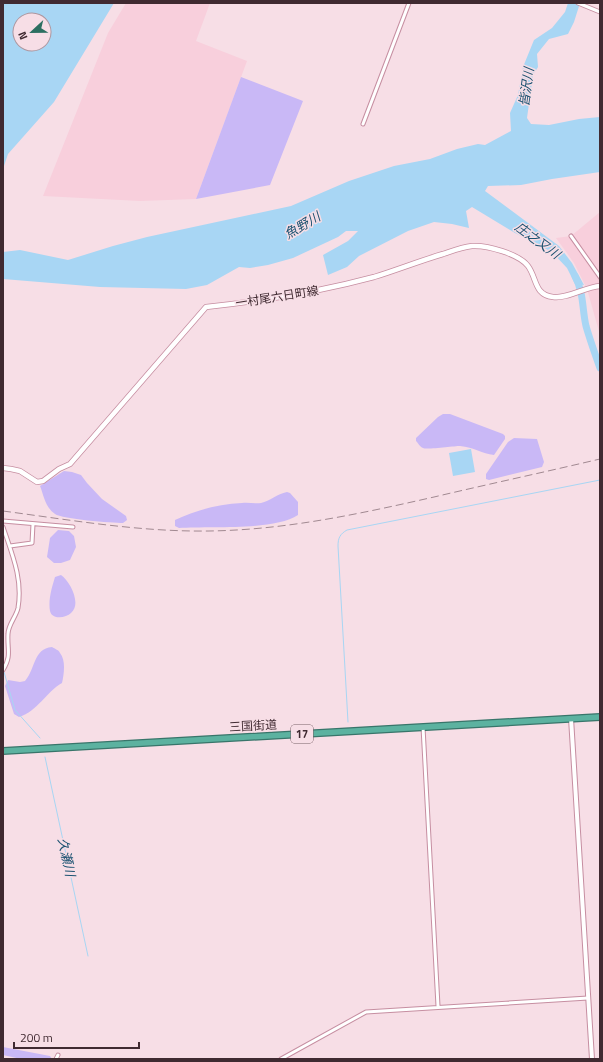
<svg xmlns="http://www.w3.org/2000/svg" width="603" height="1062" viewBox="0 0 603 1062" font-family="'Titillium Web','Noto Sans JP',sans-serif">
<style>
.built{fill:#f8cfdc}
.green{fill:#c9b8f6}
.water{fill:#a8d6f4;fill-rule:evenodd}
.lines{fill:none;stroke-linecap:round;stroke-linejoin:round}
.stream{stroke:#a8d6f4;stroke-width:1}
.river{stroke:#a8d6f4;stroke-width:7}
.minor-casing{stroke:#c68ea1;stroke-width:5}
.tertiary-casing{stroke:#c68ea1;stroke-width:6}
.secondary-casing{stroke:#c68ea1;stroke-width:6}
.trunk-casing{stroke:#38756a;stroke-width:8}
.minor{stroke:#fff;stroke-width:3}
.tertiary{stroke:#fff;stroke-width:4}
.secondary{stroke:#fff;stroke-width:4.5}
.trunk{stroke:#5cb2a0;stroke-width:5.5}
.rail{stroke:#a18991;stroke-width:1;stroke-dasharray:8 4;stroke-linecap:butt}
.labels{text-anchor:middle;stroke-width:3;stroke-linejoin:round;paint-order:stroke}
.shield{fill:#f7dee6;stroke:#776067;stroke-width:1}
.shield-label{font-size:11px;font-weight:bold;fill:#402a31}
.street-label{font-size:12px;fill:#402a31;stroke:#f7dee6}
.water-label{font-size:13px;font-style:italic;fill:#1b5271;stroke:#f7dee6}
</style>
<rect width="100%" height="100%" fill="#f7dee6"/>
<path class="built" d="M126 3H210L196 41 247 61 196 199 140 201 43 196 108 33Z
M600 212V335L587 289 574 263 556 238 571 236Z"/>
<path class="green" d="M241 77 303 101 270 185 196 199Z
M443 414H450L503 434 505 436V439L494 455C482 454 474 447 460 446 454 446 426 450 423 448 420 447 418 443 416 441V438L438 417Z
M514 438 537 439 544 462 542 467 489 480 486 479V474L508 442Z
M64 471 72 472 81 475 87 483 102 499 126 516 127 520 123 523C112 523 62 519 55 514 45 507 44 496 40 486Z
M287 492 290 493 298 502V515C274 531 209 526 179 528L175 526V520C196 510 219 504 242 503 248 502 255 504 261 503 270 501 277 494 287 492Z
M58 530 69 531 74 536 76 547 70 560 61 563H54L47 557 50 538Z
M61 575C70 581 82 604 71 613 66 618 52 620 50 611 48 600 52 587 55 577Z
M52 647C55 649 59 650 60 653 66 660 64 674 62 683 46 692 38 711 19 717L14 714 5 686 8 680 20 682 25 681C36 668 33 649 52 647Z
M3 1047 50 1056 52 1059H21L3 1055Z"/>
<path class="water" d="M3 3H114L54 102 8 154 3 169ZM20 20H44V44H20Z
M568 3H580L574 22 568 34 549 39 537 54 538 67 533 75 527 118 531 124 549 125 579 119 600 117V172L552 179 521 185 488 186 485 191 559 246 572 263 584 285 575 284 567 268 552 252 515 233 472 207 466 211 469 228 452 224 434 222 408 231 359 256 347 267 328 275 323 255 348 241 358 231H346L338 237 293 258 268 265 250 268 239 267 207 285 186 289 100 287 3 279V252L20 250 68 260 113 246 147 237 291 206 349 181 394 166 430 159 457 149 478 144 485 145 511 131 510 113 518 95 523 67 534 40 552 28 565 12Z
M471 449 475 472 453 476 449 453Z"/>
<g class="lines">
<path class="stream" d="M4 672 15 710 40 738
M348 722 338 546C338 538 340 534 347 530L600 480
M45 757 88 956"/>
<path class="river" d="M575 276C584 293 582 309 586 326 590 340 595 354 600 368"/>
<g class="minor-casing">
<path id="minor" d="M578 3 600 12
M363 124 409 3
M571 236 600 277
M3 521 73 527
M3 527C12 554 23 579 18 608 16 617 8 625 8 634 7 650 12 655 3 670
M10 546 32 543 33 524
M423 727 438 1006
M56 1059 58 1055
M281 1059 366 1012 588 998"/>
</g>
<g class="tertiary-casing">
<path id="tertiary" d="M571 718 592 1059"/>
</g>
<g class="secondary-casing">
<path id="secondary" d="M3 468 11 469 20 471 37 482 43 481 59 469 70 464 206 307C263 301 318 292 374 277 397 270 419 261 443 254 452 251 462 247 472 246 487 245 519 254 528 266 537 278 534 295 553 297 567 299 585 287 600 286"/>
</g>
<g class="trunk-casing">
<path id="trunk" d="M3 751 600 717"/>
</g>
<use href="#minor" class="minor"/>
<use href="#tertiary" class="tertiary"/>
<use href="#secondary" class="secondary"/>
<use href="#trunk" class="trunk"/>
<path class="rail" d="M3 511C71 520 139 532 209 531 285 530 359 514 434 497 489 484 545 472 600 459"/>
</g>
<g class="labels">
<rect class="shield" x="291" y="725" width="22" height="18" rx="3"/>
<g class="shield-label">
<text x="302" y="738">17</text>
</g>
<g class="street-label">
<text transform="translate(277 297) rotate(-9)" y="4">一村尾六日町線</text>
<text transform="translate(253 726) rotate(-3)" y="4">三国街道</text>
</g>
<g class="water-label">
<text transform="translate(526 87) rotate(-82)" y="5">皆沢川</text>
<text transform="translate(302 225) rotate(-31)" y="5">魚野川</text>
<text transform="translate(538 240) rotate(36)" y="5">庄之又川</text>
<text transform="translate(67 857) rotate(78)" y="5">久瀬川</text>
</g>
</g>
<rect width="603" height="1062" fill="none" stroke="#402a31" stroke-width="8"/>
<g transform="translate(32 32) rotate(248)"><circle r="19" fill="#f7dee6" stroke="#ae969e"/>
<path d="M0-3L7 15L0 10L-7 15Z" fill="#2c6f61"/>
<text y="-6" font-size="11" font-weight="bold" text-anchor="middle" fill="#402a31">N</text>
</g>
<path d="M14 1042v6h125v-6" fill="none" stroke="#402a31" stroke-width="2"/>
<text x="20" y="1042" font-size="12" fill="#402a31" stroke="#f7dee6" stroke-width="3" paint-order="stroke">200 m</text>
</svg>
